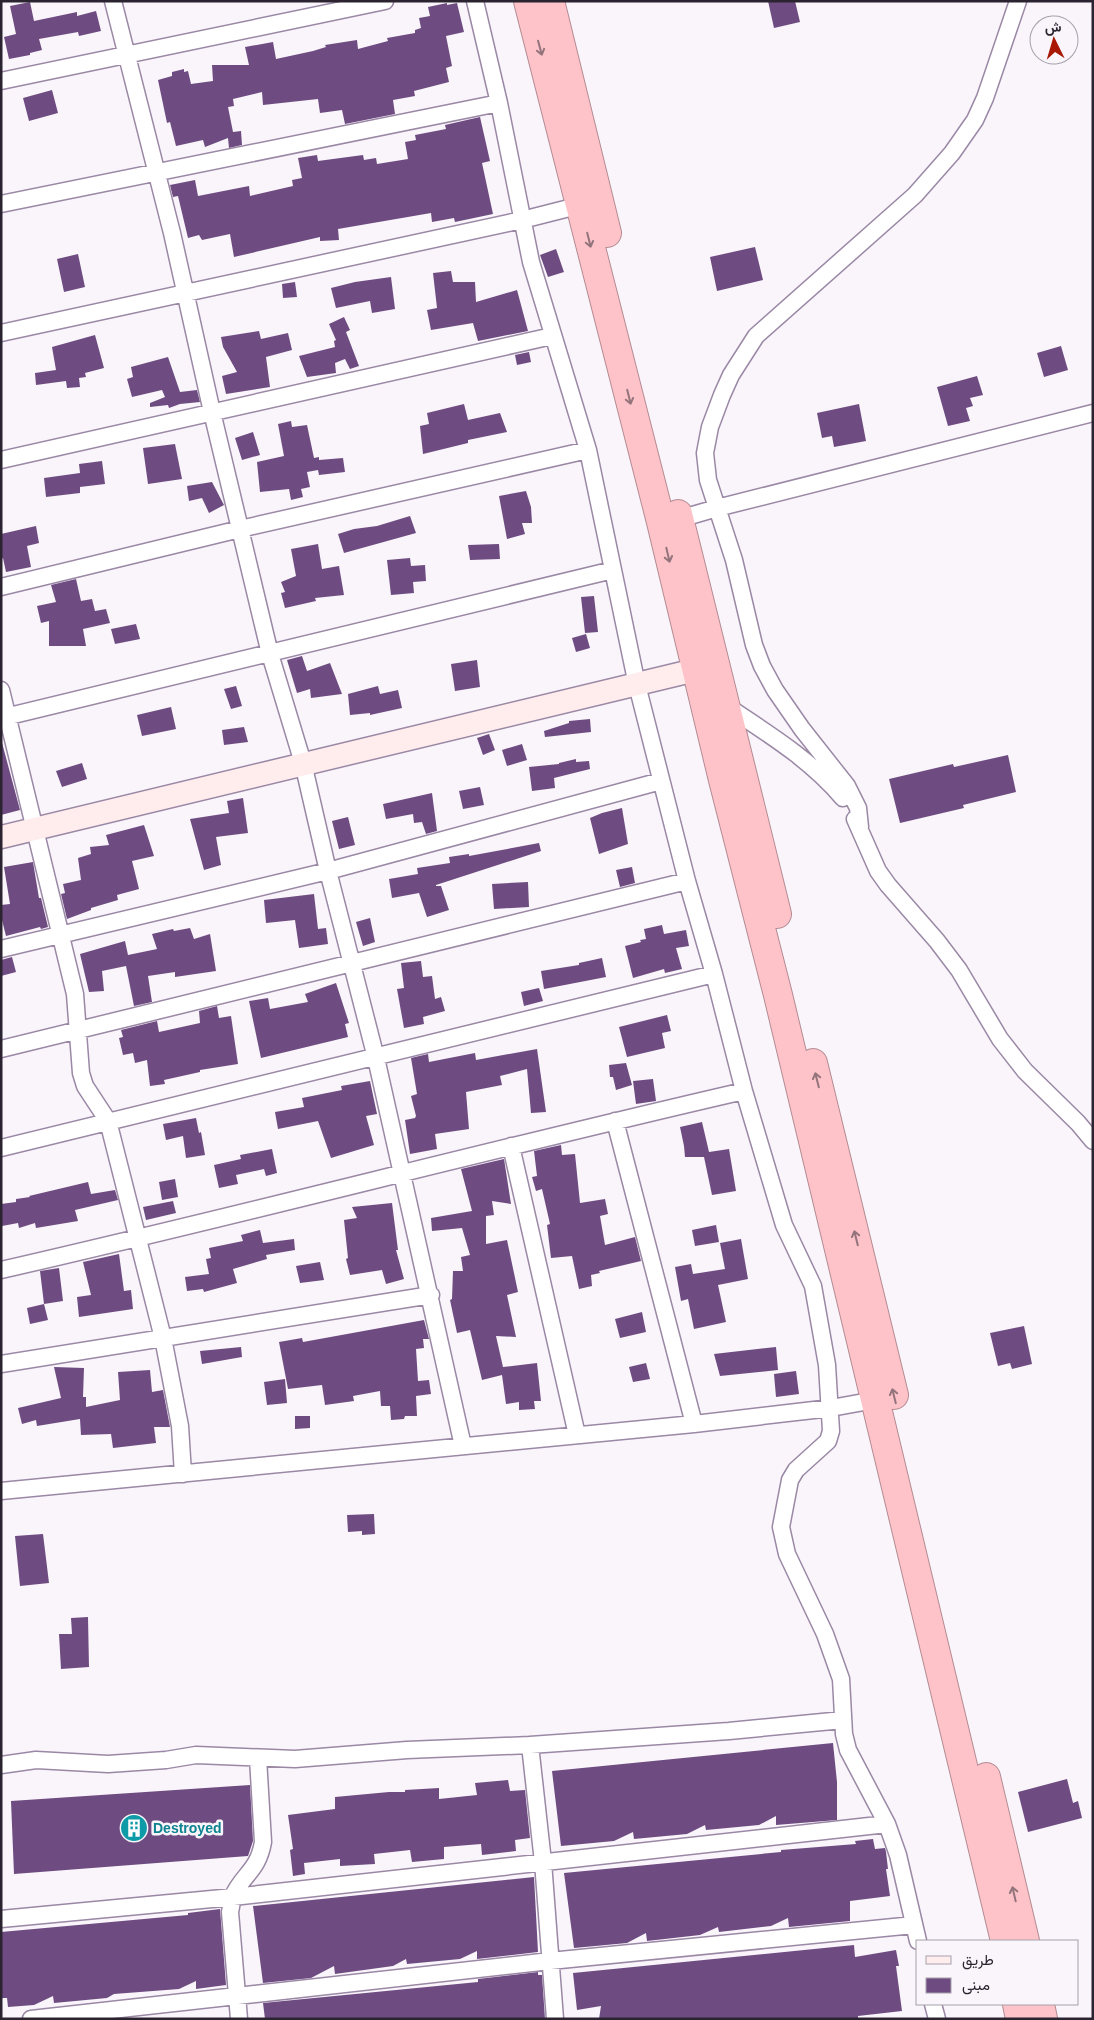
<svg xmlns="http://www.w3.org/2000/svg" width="1094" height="2020" viewBox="0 0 1094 2020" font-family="Helvetica,Vazirmatn,sans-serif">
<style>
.building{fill:#6e4c81}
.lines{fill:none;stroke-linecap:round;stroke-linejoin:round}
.street-casing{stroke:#9a88a5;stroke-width:19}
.secondary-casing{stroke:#9a88a5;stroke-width:25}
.highway-casing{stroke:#b48b93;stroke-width:30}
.street{stroke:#fff;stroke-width:16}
.secondary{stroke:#ffedee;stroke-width:22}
.highway{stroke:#fec3c8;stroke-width:28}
.oneway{stroke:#94747c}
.labels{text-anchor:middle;stroke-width:5;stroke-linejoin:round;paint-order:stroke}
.culture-label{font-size:14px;font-weight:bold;fill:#0d838f;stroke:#f9f5fb;text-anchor:start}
</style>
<rect width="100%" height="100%" fill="#f9f5fb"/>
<path class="building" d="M768 1H795L800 22 774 28Z
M30 2 34 21 77 12V16L96 11 101 31 79 36 78 32 39 39 42 50 30 53V55L9 59 4 37 16 34 10 6Z
M447 3V5L457 3 464 32 446 36 452 66 446 68 449 82 414 91 415 96 393 100 395 114 345 124 342 110 320 113 318 99 263 105 262 92 233 99 234 106 228 107 233 132 241 131 242 145 229 148 228 138 205 147 203 140 176 146 170 122 167 123 158 80 172 76V72L184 69V72L188 71 191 84 213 81 212 65H249L245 47 273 42 276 59 313 51 326 47 325 45 357 40 358 49 388 41 387 38 415 33V30L421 28 419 18 430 16 428 7Z
M52 90 58 113 29 121 23 98Z
M480 117 490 161 482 163 493 214 455 222 454 218 432 222 431 213 338 229 339 240 320 241V237L234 257 230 234 202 240 199 235 188 238 178 196 173 197 170 185 195 180 198 196 249 186 250 196 293 186 292 180 302 178 298 158 317 155 318 161 363 155 364 160 376 158 377 164 408 159 405 142 416 140 415 135 446 129 445 125Z
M755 247 763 280 717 291 710 257Z
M556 249 564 272 548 277 540 255Z
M78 254 85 287 64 292 57 259Z
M451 271 453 282H475L476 302 517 290 528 331 478 341 473 323 431 330 427 310 437 308 433 273Z
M391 277 395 309 372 313 370 301 336 308 331 288 355 282Z
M295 282 297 297 283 298 282 284Z
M344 317 350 330 346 332 359 366 350 369 345 359 335 363 336 373 307 377 299 356 335 347 334 341 336 340 329 324Z
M259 331 261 339 288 333 292 350 266 357 270 387 226 394 222 376 237 372 223 347 221 337Z
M95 335 104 368 85 373 86 377 79 378 80 387 67 388 66 381 36 385 35 373 56 370 52 347Z
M1061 346 1068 370 1044 377 1037 353Z
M529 352 531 362 517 365 515 355Z
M168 357 180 392 197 390 200 402 180 404 169 408 168 405 150 407V403L165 397 162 390 132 397 127 379 133 377 131 367Z
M977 376 983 395 970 398 973 406 966 408 970 421 948 426 937 387Z
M464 404 468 420 500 413 507 432 468 440V443L423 454 420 426 429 424 427 413Z
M859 404 866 441 834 447 832 436 822 438 817 413Z
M291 421 292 427 307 425 314 458 319 457V460L343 458 345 472 319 475 318 470 307 472 310 487 301 489 303 497 291 500 289 489 260 492 257 462 284 456 278 424Z
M253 432 260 455 242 460 235 438Z
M175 444 182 479 148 484 143 448Z
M102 461 105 484 80 487V493L46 497 44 478 80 473 79 464Z
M212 482 224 505 209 513 202 498 189 501 187 486Z
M526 491 531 507 532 523H522L525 534 507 539 499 496Z
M410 516 416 533 344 553 338 534 354 529 377 526Z
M36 526 39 543 27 546 31 567 6 572 3 558 1 559V534Z
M318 544 322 569 339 566 344 595 315 598 316 601 285 608 281 593 285 592 281 582 296 576 291 549Z
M499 544 500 559 470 560 468 545Z
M410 558 411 566 425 565 426 581 413 582 414 593 391 595 387 560Z
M76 579 81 601 92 599 95 611 106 609 110 623 83 629 86 646H49V621L41 623 37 606 56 602 51 585Z
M594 596 598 632 585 633 581 597Z
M136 624 140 639 115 644 111 629Z
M586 634 590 648 576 652 572 638Z
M302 656 307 671 330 663 342 694 311 698 310 689 297 693 287 660Z
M477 660 480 687 455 691 451 664Z
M236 686 242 706 231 709 224 689Z
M378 686 380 694 398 690 402 708 370 715V713L350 715 348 694Z
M171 707 176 729 142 736 137 715Z
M590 719 591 732 545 737 544 731 569 723V721Z
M244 727 248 742 224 745 222 730Z
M489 734 495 750 483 755 477 738Z
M1 739 20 810 1 815Z
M522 744 527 760 507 766 502 750Z
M1008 755 1016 792 963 805 964 808 900 823 889 779 953 764 954 767Z
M576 759V762L589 761 590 769 554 778 555 788 532 791 529 767 559 764V763Z
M82 763 87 779 62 787 56 771Z
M480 787 484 805 463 809 459 791Z
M432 793 437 831 426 834 422 822 414 823 413 814 386 819 383 804Z
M243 798 248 833 216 837 221 865 204 870 190 819 229 813 227 801Z
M622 808 628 844 599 854 590 818 602 813Z
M348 817 355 845 339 849 332 821Z
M144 825 154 856 132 861 139 889 117 895 118 900 91 908V910L67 919 61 894 65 893 63 884 81 880 78 858 91 854 90 847 109 845 106 835Z
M539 843 541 851 436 885V886H441L449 910 427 917 419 893 392 898 389 879 418 874 417 868 450 863 449 857 469 854V856Z
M33 862 39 898H41L48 927 41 929 40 927 6 936 1 916V905L10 904 4 867Z
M632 867 635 883 620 887 616 870Z
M528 882 529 907 494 909 492 884Z
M314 894 318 929 326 928 328 944 299 948 295 920 266 923 264 900Z
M370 918 375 942 363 946 356 922Z
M662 925 664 934 686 930 689 946 676 948 682 969 665 973 664 969 633 978 625 946 641 942 640 940 646 939 644 929Z
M190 928 194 939 210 934 216 971 175 977V972L148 976 152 1002 134 1006 126 966 102 971 104 991 89 992 80 954 125 941 128 955 157 949 152 934 173 929 174 931Z
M12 957 16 972 1 976V960Z
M602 958 606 977 544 989 541 971 579 965V963Z
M421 961 423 977 432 976 435 999 441 997 445 1011 423 1017 424 1024 404 1028 397 989 404 988 401 963Z
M336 983 349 1023 345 1024 348 1037 261 1058 249 1001 268 998 270 1009 308 1002 305 994Z
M539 988 543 1001 524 1006 521 992Z
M217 1006 219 1018 231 1016 238 1064 200 1070V1072L164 1080 165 1084 150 1086 147 1060 135 1063 133 1053 123 1055 119 1038 123 1037 121 1030 157 1021 159 1032 200 1023 199 1011Z
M667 1015 671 1031 662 1033 665 1048 627 1057 619 1027Z
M537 1049 546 1112 531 1113 527 1069 500 1076 502 1085 466 1092 469 1129 435 1134 437 1149 410 1154 405 1120 415 1118 416 1116 411 1096 417 1094 411 1058 428 1054 429 1062 475 1053 476 1060Z
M626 1063 632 1085 616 1090 613 1077H610L609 1065Z
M653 1079 656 1101 636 1104 633 1081Z
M370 1081 377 1114 366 1116 374 1145 331 1158 318 1121 278 1129 275 1112 304 1107 302 1098 342 1090 341 1086Z
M196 1118 199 1133 201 1132 205 1155 186 1158 183 1136 166 1140 163 1124Z
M702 1122 709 1152 729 1149 736 1191 712 1195 704 1157H685L684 1146 680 1127Z
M561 1145 562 1155 575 1154 580 1203 605 1199 608 1214 600 1216 605 1245 635 1237 641 1261 599 1271 600 1273 591 1275 592 1286 579 1289 572 1256 551 1258 547 1225 550 1224 542 1189 536 1191 532 1177 537 1176 534 1151Z
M272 1149 277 1173 266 1176 264 1169 236 1175 238 1184 219 1188 214 1165 241 1159 240 1155Z
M504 1159 511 1204 492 1201 494 1215 486 1216V1244L507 1240 518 1292 507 1295 516 1337 496 1336 503 1367 537 1363 541 1401H534L535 1409 519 1410V1402L506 1404 502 1375 482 1380 470 1330 457 1333 450 1300 452 1299 453 1271H463L461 1257 470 1255 462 1228 432 1231 431 1218 472 1211 461 1169Z
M175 1179 178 1197 162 1200 159 1182Z
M88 1182 91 1194 115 1190 118 1200 75 1210 78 1221 36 1228 35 1223 19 1228 18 1223 2 1226 1 1204 16 1202V1199L30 1197 29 1196Z
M173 1201 176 1213 146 1220 143 1207Z
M392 1203 398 1250H396L404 1279 386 1284 382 1270 350 1275 346 1259 348 1258 344 1220 357 1218 352 1207Z
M716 1225 719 1242 695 1246 692 1230Z
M260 1230 263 1243 294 1239 295 1250 266 1255 267 1259 233 1269 237 1283 204 1292 203 1289 187 1291 185 1277 209 1274 206 1259 211 1258 209 1248 243 1241 241 1235Z
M741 1239 748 1279 718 1285 726 1322 694 1329 688 1299 681 1301 675 1267 691 1264 693 1274 725 1269 720 1243Z
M119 1254 124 1291 131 1290 133 1309 79 1317 77 1297 91 1295 83 1262Z
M320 1262 324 1280 300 1283 296 1266Z
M59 1268 63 1301 44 1304 40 1271Z
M44 1304 48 1320 30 1324 27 1308Z
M642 1312 646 1332 620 1338 615 1319Z
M424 1320 429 1339H423L424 1348 416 1349 418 1381 429 1380 431 1394 416 1396 417 1416H405L404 1419 391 1420 390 1406H381L380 1391 353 1396 354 1401 325 1405 322 1385 288 1389 279 1342 302 1338 303 1342Z
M1024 1326 1032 1364 1012 1369 1010 1363 998 1366 990 1333Z
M241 1347 242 1357 202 1364 200 1351Z
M776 1347 778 1370 720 1376 714 1354Z
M646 1363 650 1379 633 1382 629 1367Z
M54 1367 84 1368 83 1397H86V1407L120 1400 118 1372 150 1370 152 1392 163 1390 170 1427H154L156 1443 113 1448 111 1434 81 1435 80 1419 37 1426 36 1420 22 1424 18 1408 61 1398Z
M796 1371 799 1394 776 1397 774 1374Z
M285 1379 287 1403 267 1405 264 1382Z
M295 1416H310V1428L295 1429Z
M374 1514 375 1534 362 1535V1531L348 1532 347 1515Z
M43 1534 49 1583 20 1586 15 1536Z
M88 1617 89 1667 61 1669 59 1634H72L71 1618Z
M833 1743 837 1782V1820L776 1825V1816L759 1825 706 1830 705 1825 687 1834 634 1839 633 1832 614 1841 561 1846 552 1771Z
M1067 1779 1073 1803 1078 1801 1082 1818 1028 1832 1018 1792Z
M508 1780 510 1791 525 1790 530 1838 515 1840 516 1851 482 1855 481 1844 444 1847V1859L412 1862 410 1850 374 1854 375 1864 340 1866V1859L304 1863 305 1874 293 1876 290 1850 293 1849 288 1815 335 1809V1797L389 1792H405V1790L439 1788V1799L477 1795 475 1783Z
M250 1785 253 1841 248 1856 14 1874 11 1801Z
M873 1839 875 1849 885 1848 886 1852 888 1869H886L890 1896 850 1901V1921L789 1927 788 1918 771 1926 719 1932 718 1927 700 1935 647 1941 646 1933 627 1943 574 1948 564 1873 781 1852V1850L856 1844 855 1841Z
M534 1877 538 1952 477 1959V1951L460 1959 407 1964 406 1959 393 1966 335 1974 334 1966 311 1978 263 1983 253 1906Z
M220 1909 226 1985 196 1989V1981L179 1989 114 1994 107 1998 54 2003 53 1996 34 2005 8 2007 7 1998H1V1932L188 1915V1913Z
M854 1945 855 1957 896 1950 899 1966H896L902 2011 858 2016V2019H599L601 2006 577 2010 573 1973Z
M538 1972V1975H542L545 2019H265L263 2003 478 1982V1979Z"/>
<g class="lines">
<g class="street-casing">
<path id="street" d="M113 1 172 233 212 412 270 654 303 763 328 871 376 1058 463 1446
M475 1 499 103 531 262 588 450 637 685 687 881 714 974 744 1091 784 1225 813 1286 827 1365 831 1431 828 1441 796 1470 790 1480 781 1527 787 1554 825 1634 841 1679 844 1734 848 1750 887 1824 898 1855 918 1941
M1 81 385 1
M1 204 499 103
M1 333 522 220 581 205
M1 460 552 336
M679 519 717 508 1093 413
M1 587 240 529 588 450
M1 690 75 994 81 1073 85 1086 108 1121 163 1338 180 1426 183 1474
M725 705C767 733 810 759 843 798
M1 718 613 570
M855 819 878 871 888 885 937 941 959 970 1000 1039 1025 1071 1078 1123 1093 1141
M860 827 858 808 847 786 802 729 775 690 762 666 754 645 734 560 708 480 705 453 710 427 722 395 731 375 756 336 915 195 952 153 975 120 985 98 1018 1
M1 949 328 871 661 781
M1 1049 687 881
M615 1121 694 1424
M511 1146 577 1435
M1 1148 714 974
M1 1270C250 1213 496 1148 744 1091
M1 1364 431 1295
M1 1491 694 1424 831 1408 875 1400
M530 1745 543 1862 555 2019
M1 1765 36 1760 108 1764 166 1760 196 1755 295 1759 407 1750 530 1745 729 1731 843 1720
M1 1919 233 1897 887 1824
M933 2004 937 2019
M31 2019 550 1961 914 1925
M239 2019 230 1912C231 1907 232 1901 233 1896 243 1874 258 1871 263 1842L258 1758"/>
</g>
<g class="secondary-casing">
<path id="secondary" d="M1 837 712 666"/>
</g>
<g class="highway-casing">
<path id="highway" d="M528 1 661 522 723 780 778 995 1005 1941
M550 1 607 233
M678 514 777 914
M813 1063 894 1395
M986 1777 1025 1941
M1017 2004 1020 2019
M1040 2004 1043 2019"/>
</g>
<use href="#street" class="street"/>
<use href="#secondary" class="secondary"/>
<use href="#highway" class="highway"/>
</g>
<defs><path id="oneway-shaft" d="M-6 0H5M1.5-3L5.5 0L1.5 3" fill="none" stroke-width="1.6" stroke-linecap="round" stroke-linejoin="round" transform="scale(1.25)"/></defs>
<g class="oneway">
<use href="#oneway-shaft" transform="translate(540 48) rotate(75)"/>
<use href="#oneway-shaft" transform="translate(589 240) rotate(76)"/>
<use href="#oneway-shaft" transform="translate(629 397) rotate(76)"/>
<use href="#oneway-shaft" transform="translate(668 555) rotate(77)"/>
<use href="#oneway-shaft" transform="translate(817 1080) rotate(-104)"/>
<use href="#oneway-shaft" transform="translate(856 1238) rotate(-104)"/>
<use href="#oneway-shaft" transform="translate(894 1396) rotate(-104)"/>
<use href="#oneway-shaft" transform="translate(1014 1894) rotate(-103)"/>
</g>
<defs>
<g id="building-disc" transform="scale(1.4375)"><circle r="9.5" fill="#0f9aa8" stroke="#f9f5fb"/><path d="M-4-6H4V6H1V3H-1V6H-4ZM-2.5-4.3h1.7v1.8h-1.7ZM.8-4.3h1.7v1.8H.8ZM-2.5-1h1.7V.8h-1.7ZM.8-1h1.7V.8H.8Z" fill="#fff"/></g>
</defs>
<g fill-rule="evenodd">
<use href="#building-disc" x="134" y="1828"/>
</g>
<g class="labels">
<g class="culture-label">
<text x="153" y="1833">Destroyed</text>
</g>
</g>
<rect width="1094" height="2020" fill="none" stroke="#2b2430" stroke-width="5"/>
<rect x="916" y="1940" width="162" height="65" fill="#f9f5fb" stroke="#a7a1aa"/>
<rect x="926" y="1956" width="25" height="8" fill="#ffedee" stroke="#a7a1aa"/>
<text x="962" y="1965" font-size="15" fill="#2b2430">طريق</text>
<rect x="926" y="1978" width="25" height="15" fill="#6e4c81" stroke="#a7a1aa"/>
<text x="962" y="1990" font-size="15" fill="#2b2430">مبنى</text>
<g transform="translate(1054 40) rotate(355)"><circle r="24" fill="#f9f5fb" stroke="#a7a1aa"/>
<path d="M0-4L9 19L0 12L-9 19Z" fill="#a81804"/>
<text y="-8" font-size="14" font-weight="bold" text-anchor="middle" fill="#2b2430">ش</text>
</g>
</svg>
